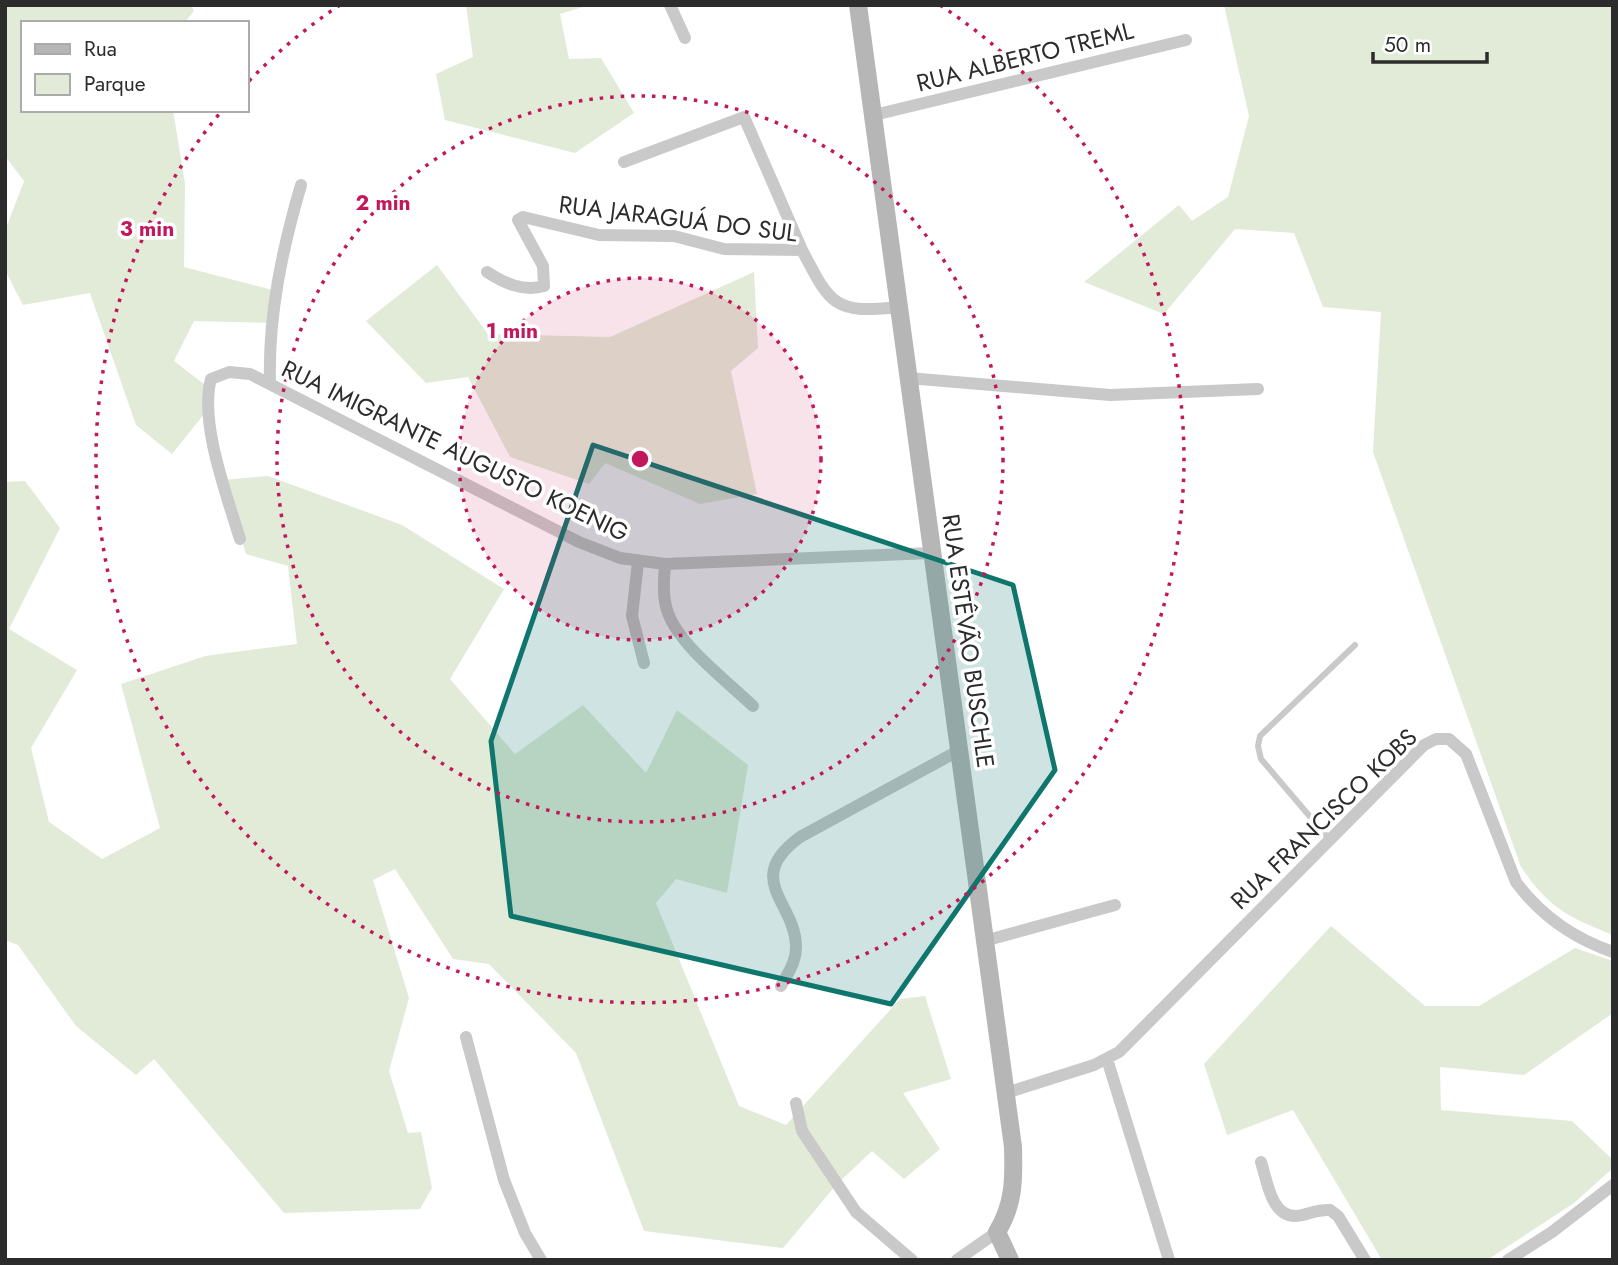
<svg xmlns="http://www.w3.org/2000/svg" width="1618" height="1265" viewBox="0 0 1618 1265" font-family="Jost,sans-serif">
<style>
.green{fill:#e1ebd7}
.lines{fill:none;stroke-linecap:round;stroke-linejoin:round}
.lane{stroke:#c9c9c9;stroke-width:6}
.street{stroke:#c9c9c9;stroke-width:12}
.secondary{stroke:#b6b6b6;stroke-width:18}
.marked{fill:#0f766e;fill-opacity:0.2;stroke:#0f766e;stroke-width:5;stroke-linejoin:round}
.ring{fill:none;stroke:#c2185b;stroke-width:3.5;stroke-dasharray:3.5 7}
.labels{text-anchor:middle;stroke-width:7;stroke-linejoin:round;paint-order:stroke}
.street-label{font-size:24px;fill:#2c2c2c;stroke:#fff}
.centre{fill:#c2185b;stroke:#fff;stroke-width:3.5}
.ring-label{font-size:21px;text-anchor:middle;font-weight:bold;fill:#c2185b;stroke:#fff;stroke-width:7;stroke-linejoin:round;paint-order:stroke}
</style>
<rect width="100%" height="100%" fill="#fff"/>
<path class="green" d="M5 5H191L194 11 184 23H23V110H173L185 184 184 267 276 291 271 323 194 321 174 361 209 388V408L172 454 136 425 90 293 23 305 5 270V231L24 181 5 156Z
M466 5H589L560 14 569 59 601 58 634 113 575 153 445 120 436 74 473 57Z
M1224 5H1613V935C1566 916 1550 909 1521 867L1373 452 1381 312 1323 307 1294 233 1235 229 1164 314 1084 282 1179 205 1192 221 1228 197 1249 116Z
M437 265 488 334 610 337 754 272 758 348 731 371 757 494 700 504 605 463 589 484 510 457 468 377 426 383 366 321Z
M268 476 402 525 504 589 450 679 515 754 583 705 646 773 677 710 748 765 727 893 676 879 656 903 739 1106 786 1125 900 999 925 996 951 1079 903 1093 940 1149 904 1179 872 1151 837 1184 783 1248 644 1231 576 1053 489 964 453 959 395 869 373 880 409 998 389 1071 408 1133 421 1132 432 1188 420 1209 284 1213 154 1059 136 1075 76 1026 18 945 5 940V482L25 481 60 528 9 629 77 670 31 748 49 822 102 859 160 828 121 684 205 656 297 644 288 566 246 554 223 480Z
M1331 926 1425 1006H1479L1575 948 1613 961V1013L1524 1075 1440 1067 1441 1110 1572 1121 1613 1160V1168L1574 1203 1487 1260H1382L1293 1110 1227 1135 1204 1064Z"/>
<g class="lines">
<path class="lane" d="M1329 839 1261 759 1258 746 1260 736 1355 645"/>
<path class="street" d="M670 5 685 38
M874 115 1186 40
M624 162 744 117 802 250
M487 272C504 283 523 292 544 286L543 266 518 220 523 217 599 235 674 236 724 249 802 250C831 306 835 314 899 307
M908 378 1110 395 1258 389
M270 384C268 316 282 250 301 185
M240 539C227 496 199 422 211 379L229 372 250 374 579 542 620 558 665 564 931 553
M638 562 632 616 644 663
M665 564C664 580 662 597 668 613 680 646 727 681 753 706
M984 941 1115 905
M781 986C788 973 797 961 796 945 794 901 743 879 800 837L958 751
M466 1037 504 1180 525 1233 541 1260
M1107 1059 1169 1260
M1006 1093 1094 1065 1119 1052 1424 745 1436 739H1449L1466 754 1516 882C1541 916 1573 938 1613 952
M796 1103 802 1131 856 1212 912 1260
M1261 1162C1267 1180 1271 1217 1296 1216 1308 1215 1317 1209 1330 1210L1338 1216 1365 1260
M957 1260 997 1232
M1508 1260 1552 1232 1613 1185"/>
<path class="secondary" d="M858 5 1013 1147C1014 1179 1014 1205 997 1232L1010 1260"/>
</g>
<path class="marked" d="M593 445 1013 585 1055 770 891 1004 511 916 491 741Z"/>
<circle cx="640" cy="459" r="181" fill="#c2185b" fill-opacity=".12"/>
<g class="ring">
<circle cx="640" cy="459" r="181"/>
<circle cx="640" cy="459" r="363"/>
<path d="M249 81A544 544 0 0 1 340 5M940 5A544 544 0 1 1 220 113"/>
</g>
<g class="labels">
<g class="street-label">
<text transform="translate(1025 57) rotate(-14)" y="8">RUA ALBERTO TREML</text>
<text transform="translate(678 219) rotate(7)" y="8">RUA JARAGUÁ DO SUL</text>
<text transform="translate(455 451) rotate(26)" y="8">RUA IMIGRANTE AUGUSTO KOENIG</text>
<text transform="translate(968 641) rotate(82)" y="8">RUA ESTÊVÃO BUSCHLE</text>
<text transform="translate(1324 819) rotate(-44)" y="8">RUA FRANCISCO KOBS</text>
</g>
</g>
<circle cx="640" cy="459" r="10" class="centre"/>
<g class="ring-label">
<text x="383" y="210">2 min</text>
<text x="147" y="236">3 min</text>
<text x="512" y="338">1 min</text>
</g>
<rect width="1618" height="1265" fill="none" stroke="#2c2c2c" stroke-width="14"/>
<rect x="21" y="21" width="228" height="91" fill="#ffffff" stroke="#ababab" stroke-width="2"/>
<rect x="35" y="44" width="35" height="10" fill="#b6b6b6" stroke="#ababab" stroke-width="2"/>
<text x="84" y="56" font-size="21" fill="#2c2c2c">Rua</text>
<rect x="35" y="74" width="35" height="21" fill="#e1ebd7" stroke="#ababab" stroke-width="2"/>
<text x="84" y="91" font-size="21" fill="#2c2c2c">Parque</text>
<path d="M1373 52v10h114v-10" fill="none" stroke="#2c2c2c" stroke-width="3.5"/>
<text x="1384" y="52" font-size="21" fill="#2c2c2c" stroke="#ffffff" stroke-width="5" paint-order="stroke">50 m</text>
</svg>
